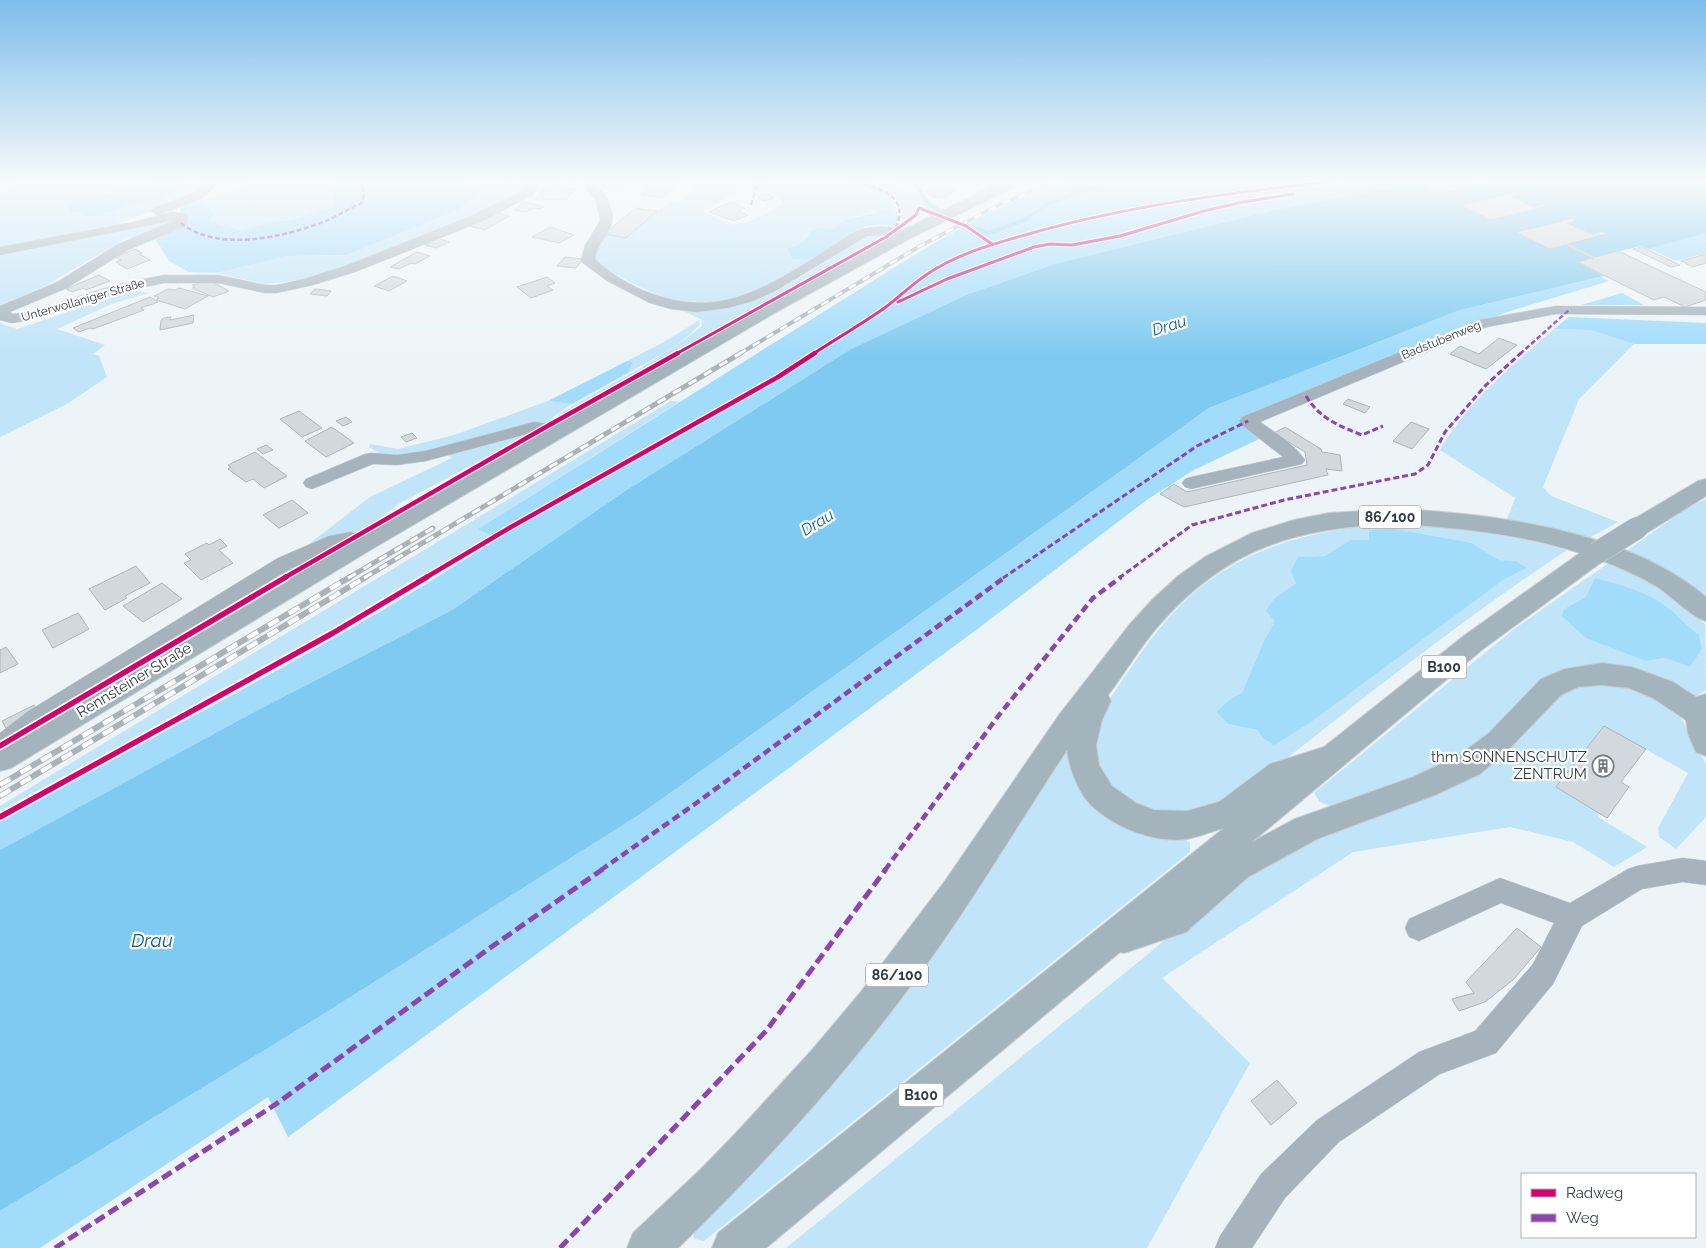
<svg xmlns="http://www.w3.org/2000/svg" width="1706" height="1248" viewBox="0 0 1706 1248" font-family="Raleway,sans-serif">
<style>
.green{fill:#c0e4f8;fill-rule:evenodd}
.forest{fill:#a1dcfb}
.water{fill:#7fcaf0}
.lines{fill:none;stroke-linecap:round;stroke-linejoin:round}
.stream{stroke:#7fcaf0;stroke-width:4}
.building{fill:#d1d9de;stroke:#adb5b9}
.minor-casing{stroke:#c8ced2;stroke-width:1}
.major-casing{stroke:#c8ced2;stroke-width:2}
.minor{fill:#a6b3bc;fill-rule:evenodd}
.major{fill:#a4b4bc;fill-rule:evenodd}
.rail-far2-casing{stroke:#abb3b9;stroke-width:4}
.rail-far1-casing{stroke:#abb3b9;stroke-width:5}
.rail-casing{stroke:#abb3b9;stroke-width:6}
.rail-far2{stroke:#fff;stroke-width:2.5;stroke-dasharray:8;stroke-linecap:butt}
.rail-far1{stroke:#fff;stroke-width:3;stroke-dasharray:9;stroke-linecap:butt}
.rail{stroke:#fff;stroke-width:4.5;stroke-dasharray:12;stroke-linecap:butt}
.major-bridge-casing{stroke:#c8ced2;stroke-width:23;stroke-linecap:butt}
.major-bridge{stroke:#a4b4bc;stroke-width:22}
.quiet-far3{stroke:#8e44ad;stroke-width:2.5;stroke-dasharray:5 2.5;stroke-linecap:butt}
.quiet-far2{stroke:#8e44ad;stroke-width:3;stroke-dasharray:6 3;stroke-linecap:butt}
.quiet-far1{stroke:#8e44ad;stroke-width:4.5;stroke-dasharray:8 4.5;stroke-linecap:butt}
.quiet{stroke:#8e44ad;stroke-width:5;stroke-dasharray:11 5;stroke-linecap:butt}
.cycleway-far2-casing{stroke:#fff;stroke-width:5}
.cycleway-far1-casing{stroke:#fff;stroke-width:7}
.cycleway-casing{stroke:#fff;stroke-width:9}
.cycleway-far2{stroke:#d6006c;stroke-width:3}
.cycleway-far1{stroke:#d6006c;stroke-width:4.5}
.cycleway{stroke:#d6006c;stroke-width:5.5}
.labels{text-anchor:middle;stroke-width:4.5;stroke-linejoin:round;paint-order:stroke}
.far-street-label{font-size:12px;fill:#303c43;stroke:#fff}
.shield{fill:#fff;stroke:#6e767b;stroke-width:1}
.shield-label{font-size:14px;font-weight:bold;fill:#303c43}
.street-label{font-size:15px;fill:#303c43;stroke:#fff}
.poi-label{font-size:15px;fill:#303c43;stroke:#fff;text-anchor:end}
.water-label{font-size:16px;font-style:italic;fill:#0d5f82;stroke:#fff}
.near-water-label{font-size:19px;font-style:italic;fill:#0d5f82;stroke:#fff}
</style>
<rect width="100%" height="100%" fill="#edf4f7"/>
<path class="green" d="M22 181H155L70 202 79 212 88 217 115 211 127 205 147 203 175 193 173 187 196 181 201 190 196 196 126 220 111 227 0 248V192Z
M257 181H333L336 207 290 220 276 221 241 230 208 222 197 200 222 195Z
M463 181H529L515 197 482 214 352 266 302 280 264 284 216 273 287 256 346 255 478 191Z
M674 181H894C900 191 912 190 922 196 928 200 932 207 941 210L937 212 918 207 912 217 902 223C903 213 903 206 895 198L892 199 898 213C883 209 861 214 847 220 842 222 838 227 833 228 824 229 818 228 809 231V236L798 245 787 249 819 257C786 278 738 306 698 305 678 305 658 295 640 287 623 278 608 272 594 259L604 234 657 211 667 204 683 199 695 188 694 186ZM746 187 777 194 783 203C775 211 744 226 732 224 722 222 712 216 702 212Z
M180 212 194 215 191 222 156 240 127 238 45 286 0 306V254L145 226Z
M868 236H881L882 239 554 420 559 414C607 385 658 362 702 326V320L682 310C755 313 801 278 858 239Z
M134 290 150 293 114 303 57 329 105 345 93 354 99 356 107 377 67 404 0 437V323L17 329Z
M699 320 700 324C684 344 651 360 628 373L627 361 666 341Z
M1554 329 1590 330 1634 344 1579 399 1543 487 1551 496 1618 522 1585 540 1507 519 1515 498 1440 450C1468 401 1512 366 1554 329Z
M548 401 572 404 557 414 545 425 406 457 380 454 369 447 370 444 398 449 454 435Z
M671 401 679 402 478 529 491 535 302 647 0 811V806Z
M526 433 529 435 527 436 400 503 360 534 340 535 292 557 370 497 452 458 448 454Z
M1706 499V600L1624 553 1685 509Z
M1402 524C1459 527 1513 534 1567 550 1490 601 1416 657 1343 714 1310 740 1277 767 1242 790 1234 795 1225 802 1217 806 1182 821 1135 815 1109 785 1105 781 1102 774 1098 769 1085 750 1101 711 1113 694 1133 665 1152 634 1177 609 1237 546 1318 527 1402 524ZM1369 530 1472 543 1499 560 1516 561 1527 568 1503 580 1263 738 1259 730 1228 724 1216 712 1229 700 1242 694 1264 641 1276 620 1275 599 1296 583 1298 557 1325 556 1350 540H1369Z
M341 544 72 704 268 577Z
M1610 562 1664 588 1705 624 1706 690 1691 700 1576 668 1546 676 1530 689 1513 713 1475 748 1435 773 1377 793 1330 806 1320 802 1314 793 1514 629ZM1586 597 1667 607 1685 625 1699 635 1702 649 1690 667 1665 658 1646 661 1564 609Z
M1619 681 1667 703 1683 721 1696 748 1706 763V817L1676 849 1659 837 1658 828 1688 773 1604 726 1557 787 1598 813V817L1647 847 1614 867 1573 842 1510 827 1353 852 1162 978 1250 1063 1147 1248H786L1142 959 1204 907 1246 874 1306 841 1431 796 1560 688Z
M1062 752 1071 754 1073 771 1182 837 1190 843V852L704 1241 694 1239 693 1224Z"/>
<path class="forest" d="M155 181H196L174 186 175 193 147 203 127 205 115 211 88 217 79 212H69L70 202Z
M333 181H463L478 191 460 209 346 255 287 256 216 273 189 272 169 261 156 240 190 222 193 215 180 212 181 205 197 200 215 213 209 222 241 230 276 221 290 220 335 207Z
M1068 181H1326L1328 183 1345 181H1411L1416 184 1282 208 1054 264 966 295 851 349 625 491 452 610 254 712 0 850V820C167 729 338 643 497 539L478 529C595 456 711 382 828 309 903 263 983 207 1068 181Z
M887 210 898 213 896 225C886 225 873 224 864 227 837 238 824 263 793 259L787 249 798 245 809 236V231L818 228H834L845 220Z
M1706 233V253L1676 261 1649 249Z
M1600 277 1609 281 1510 311 1239 419 1259 439 1194 470 1148 499 976 630 288 1137 268 1097 40 1248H0V1211L322 1015 642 813 1209 408 1460 310Z
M1622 293 1644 305H1581Z
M1569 317 1706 323V344H1634L1590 330 1554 329Z
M627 361 632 362 628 373 572 404 548 401Z
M1394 529 1472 543 1499 560 1516 561 1527 568 1503 580 1308 724 1274 745 1263 738 1258 730 1228 724 1216 712 1229 700 1242 693 1264 641 1275 621 1266 611 1274 599 1296 583 1291 571 1298 557 1325 556 1350 540H1369V530Z
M1595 578C1620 585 1646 591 1667 607 1678 615 1687 627 1699 635L1702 649 1690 667 1665 658 1646 661 1586 638 1562 616 1564 609 1586 597Z"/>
<path class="water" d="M1493 181H1706V233L1649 249 1641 246 1595 257 1568 244 1606 233 1602 231 1592 234 1567 223 1577 220 1573 218 1534 228 1509 216 1547 206 1543 204 1533 207 1511 196 1520 194 1517 192 1479 201 1456 190Z
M1416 184 1437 194 1454 190 1477 201 1461 206 1491 220 1507 216 1532 228 1517 233 1550 249 1566 245 1593 258 1577 262 1604 276 1460 310 1209 408 642 813 322 1015 0 1211V850L254 712 452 610 625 491 851 349 966 295 1054 264 1282 208Z"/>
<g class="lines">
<path class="stream" d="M914 181 928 204 951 218
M968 226 988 233 1023 221 1049 203 1111 181"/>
</g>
<path class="building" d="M606 181H613L629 182 625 188H602Z
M640 181H657L677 185 662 198 641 194 650 187 635 185Z
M1411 181H1468L1477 185 1456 190 1479 201 1517 192 1521 194 1511 196 1533 207 1543 204 1547 206 1509 216 1534 228 1573 218 1578 220 1567 223 1592 234 1602 231 1607 234 1568 244 1595 257 1618 251 1706 292V300L1685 307 1664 297 1654 300 1577 262 1593 258 1566 245 1550 249 1516 232 1532 228 1507 216 1491 220 1460 205 1477 201 1454 190 1437 194Z
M546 184H562L559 188 575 189 566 200 536 199Z
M939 184 956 190 942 199 924 193Z
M767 193 774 198 764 201 757 196Z
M523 202 539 205 544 207 541 209 534 208 525 212 514 210Z
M731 202 745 208 738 211 748 215 734 221 709 212Z
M635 208 657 211 626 238 604 234Z
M494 212 509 216 485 230 469 226Z
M550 227 574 235 559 243 532 237Z
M438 238 449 242 436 248 425 245Z
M1642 247 1680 265 1671 267 1633 249Z
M135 249 142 253 139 254 150 260 127 269 116 262 121 260 115 257Z
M417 252 430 256 415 264 411 263 399 269 390 267Z
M1706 254V263L1693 267 1681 261Z
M565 257 583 259 576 268 557 266Z
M99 275 110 281 86 290 83 288 72 292 66 289Z
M393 276 407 281 389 291 374 286Z
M547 277 555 283 547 286 553 290 531 298 517 287Z
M210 281 220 286 229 291 213 297 192 288 195 287 192 285Z
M179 288 208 296 185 309 156 300 159 297 154 296 168 289 175 290Z
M315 289 325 290 331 291 327 296 310 294Z
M150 297 158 302 141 308 144 310 93 329 90 328 79 332 73 328Z
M194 315 193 323 160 330 161 320 164 318 171 317 170 320Z
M1499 338 1517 345 1486 369 1450 354 1460 346 1479 354Z
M1348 399 1370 407 1365 413 1343 404Z
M299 411 322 428 302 437 280 419Z
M346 417 352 422 343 426 336 421Z
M1411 422 1429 429 1412 449 1393 441Z
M332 427 354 443 326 457 305 441Z
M1285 427 1321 449 1322 452 1340 455 1342 471 1326 469 1328 475 1184 507 1160 494 1174 484 1187 492 1307 465 1305 452 1274 433Z
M412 433 417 438 406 442 401 437Z
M266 445 273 450 263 454 257 449Z
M255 452 287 476 264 488 253 479 246 482 228 469 231 467 228 465Z
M292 500 308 513 279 528 263 515Z
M220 539 227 546 219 550 233 563 201 580 184 563 191 560 185 554 207 543 209 545Z
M136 566 150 583 125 596 127 598 105 610 89 589Z
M162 583 182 599 143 622 123 606Z
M78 613 89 629 53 648 42 630Z
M6 647 18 664 0 673V650Z
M34 705 38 712 6 728 2 721Z
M1604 726 1646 749 1621 782 1629 787 1607 818 1556 787Z
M1517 928 1541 947 1514 979 1485 1002 1459 1011 1452 999 1474 993 1466 982Z
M1277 1080 1297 1103 1271 1125 1251 1101Z"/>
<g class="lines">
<g class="minor-casing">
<path id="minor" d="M207 181H220L203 198 161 214 157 215 151 211 153 208 195 192Z
M529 181H541L533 195 481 222 355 272 313 285 277 293H265L218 283H164L126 291 31 320 12 323 0 320V306L57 282 118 244 175 220 0 255V247L133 222 171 212 187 214 188 217 186 226 128 250 67 288 10 312 13 314 29 312 118 284 164 275H218L265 285H277L304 279 345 266 471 216 524 190Z
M581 181 595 182C605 193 618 212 610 228 605 239 597 246 595 259 627 289 677 309 721 301 758 294 792 272 823 252 835 245 847 235 859 230 872 225 900 224 910 236L903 240 888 235 867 236 777 290 753 301 727 308 697 312 671 309 650 303 607 281 583 263 581 260 585 245 600 221 596 201Z
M1556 306 1706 307V315L1556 314 1487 327 1260 422C1276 433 1294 444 1305 460L1302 464 1191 489 1185 487 1182 483 1185 479 1191 477 1283 457 1242 425 1239 421 1242 417 1478 320Z
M534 422 550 424 560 433 557 437 551 438 534 432 426 461 397 465 373 464 312 489 306 487 303 483 306 479 365 454 371 453 397 455 425 451Z
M351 532 370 538 373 543 370 548 363 550 350 546 340 547 292 568 43 726 8 753 0 756V733L27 712 278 558 329 536Z
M1683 858 1706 861V885L1683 882 1642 889 1582 926 1553 984 1496 1053 1440 1074 1339 1142 1285 1198 1252 1248H1215L1220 1236 1261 1174 1317 1120 1419 1052 1475 1031 1533 964 1554 923 1501 903 1419 941 1409 937 1405 928 1409 919 1500 878 1570 903 1628 869 1637 866Z"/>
</g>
<g class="major-casing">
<path id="major" d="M1003 181H1022L1020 184 909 239 778 311 372 549 11 768 0 771V744L354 537 766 303 897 233Z
M1706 479V496L1645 534 1637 536 1629 534 1625 528 1629 522 1698 481Z
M1400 509C1497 514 1631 532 1706 597V621C1690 616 1672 596 1656 586 1639 576 1621 568 1603 561L1483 649 1252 842 1295 819 1413 777 1458 756 1489 733 1541 679 1565 669 1602 663 1632 667 1673 682 1696 697 1706 694V756L1696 752 1688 734 1686 720 1653 698 1629 688 1602 685 1578 687 1561 695 1509 749 1480 774 1435 795 1317 839 1248 877 1186 932 1124 953 1120 952 766 1248H712L718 1233 1224 828C1212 831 1199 837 1187 839 1154 843 1115 828 1091 805 1078 792 1069 767 1067 750 1021 819 979 891 931 958 856 1063 770 1159 678 1248H627L633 1233 701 1169 736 1133 812 1050 860 993 945 881 1059 715 1130 624 1153 599 1178 576 1205 557 1252 533 1294 520 1329 513ZM1400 524C1460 528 1523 534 1580 553L1465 635 1324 747 1270 764 1219 802 1187 811 1154 810 1136 803 1112 786 1099 765 1096 745 1102 720 1111 701 1108 695C1126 672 1140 646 1160 624 1228 547 1300 526 1400 524Z"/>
</g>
<use href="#minor" class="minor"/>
<use href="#major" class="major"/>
<g class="rail-far2-casing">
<path id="rail-far2" d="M739 354 920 246 1001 204 1057 181"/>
</g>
<g class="rail-far1-casing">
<path id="rail-far1" d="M348 578 433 528
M364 578 741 353"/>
</g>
<g class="rail-casing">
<path id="rail" d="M0 785 350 577
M0 796 366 577"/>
</g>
<use href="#rail-far2" class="rail-far2"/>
<use href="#rail-far1" class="rail-far1"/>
<use href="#rail" class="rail"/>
<g class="major-bridge-casing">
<path id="major-bridge" d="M1597 553 1637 528"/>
</g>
<use href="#major-bridge" class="major-bridge"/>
<path class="quiet-far3" d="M849 181C874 186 911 194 896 227
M751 205 758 181
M181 223C217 253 287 237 328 220 339 215 350 208 362 203L364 196 362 181
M1520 354 1569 310"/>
<path class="quiet-far2" d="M1306 396C1319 418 1339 426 1362 435L1383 426
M1003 578 1197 446 1248 421
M1119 578 1192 525 1284 500 1415 474 1428 465 1445 432 1486 385 1521 353"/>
<path class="quiet-far1" d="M601 870 695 804 1005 577
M885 870 999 715 1093 598 1121 577"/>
<path class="quiet" d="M55 1248 276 1104 487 950 603 869
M560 1248 766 1031 886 869"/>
<g class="cycleway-far2-casing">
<path id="cycleway-far2" d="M898 302 947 279 1034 247 1050 244 1072 245 1120 236 1204 211 1243 202 1293 194
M676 354 886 237 916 215 919 208 966 226 992 244
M813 354C836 339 860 325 883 309 901 296 917 279 937 268 966 251 1000 242 1032 233 1131 205 1235 192 1337 181"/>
</g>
<g class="cycleway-far1-casing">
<path id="cycleway-far1" d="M284 578 544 428 678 353
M425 578 511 527 778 377 815 353"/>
</g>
<g class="cycleway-casing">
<path id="cycleway" d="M0 746 286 577
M0 817 333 633 427 577"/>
</g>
<use href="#cycleway-far2" class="cycleway-far2"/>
<use href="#cycleway-far1" class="cycleway-far1"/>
<use href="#cycleway" class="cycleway"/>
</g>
<linearGradient id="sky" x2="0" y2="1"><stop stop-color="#7ebdeb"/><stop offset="0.51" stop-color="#f7fafb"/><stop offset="1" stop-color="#f7fafb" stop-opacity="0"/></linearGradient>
<rect width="1706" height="356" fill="url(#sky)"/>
<defs>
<g id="building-ring" transform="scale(1.125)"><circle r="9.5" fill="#fff" stroke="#727c82" stroke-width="1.5"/><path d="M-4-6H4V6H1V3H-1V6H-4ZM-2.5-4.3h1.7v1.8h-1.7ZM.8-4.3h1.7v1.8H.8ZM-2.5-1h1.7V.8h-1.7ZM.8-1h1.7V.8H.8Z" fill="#727c82"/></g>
</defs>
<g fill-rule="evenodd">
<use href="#building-ring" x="1603" y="766"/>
</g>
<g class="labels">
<g class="far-street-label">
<text transform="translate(83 300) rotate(-16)" y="4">Unterwollaniger Straße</text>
<text transform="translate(1441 340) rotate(-22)" y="4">Badstubenweg</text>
</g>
<g class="shield">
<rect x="1359" y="505.5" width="62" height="23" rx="4"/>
<rect x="1421.5" y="655.5" width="45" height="23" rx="4"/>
<rect x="866" y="963.5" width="62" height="23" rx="4"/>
<rect x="898.5" y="1083.5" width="45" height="23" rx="4"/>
</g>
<g class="shield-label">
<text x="1390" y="522">86/100</text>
<text x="1444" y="672">B100</text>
<text x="897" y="980">86/100</text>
<text x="921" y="1100">B100</text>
</g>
<g class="street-label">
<text transform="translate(134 680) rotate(-31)" y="5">Rennsteiner Straße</text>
</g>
<g class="poi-label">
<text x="1587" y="762">thm SONNENSCHUTZ<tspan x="1587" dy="17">ZENTRUM</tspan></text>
</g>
<g class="water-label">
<text transform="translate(1169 325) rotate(-17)" y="6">Drau</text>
<text transform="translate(817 522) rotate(-32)" y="6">Drau</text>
</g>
<g class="near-water-label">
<text x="152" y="947">Drau</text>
</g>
</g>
<rect x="1521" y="1173" width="175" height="65" fill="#ffffff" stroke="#acb1b4"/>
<rect x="1531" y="1189" width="25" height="8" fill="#d6006c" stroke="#acb1b4"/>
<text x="1566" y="1198" font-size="15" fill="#303c43">Radweg</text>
<rect x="1531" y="1214" width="25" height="8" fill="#8e44ad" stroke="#acb1b4"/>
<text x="1566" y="1223" font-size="15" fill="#303c43">Weg</text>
</svg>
